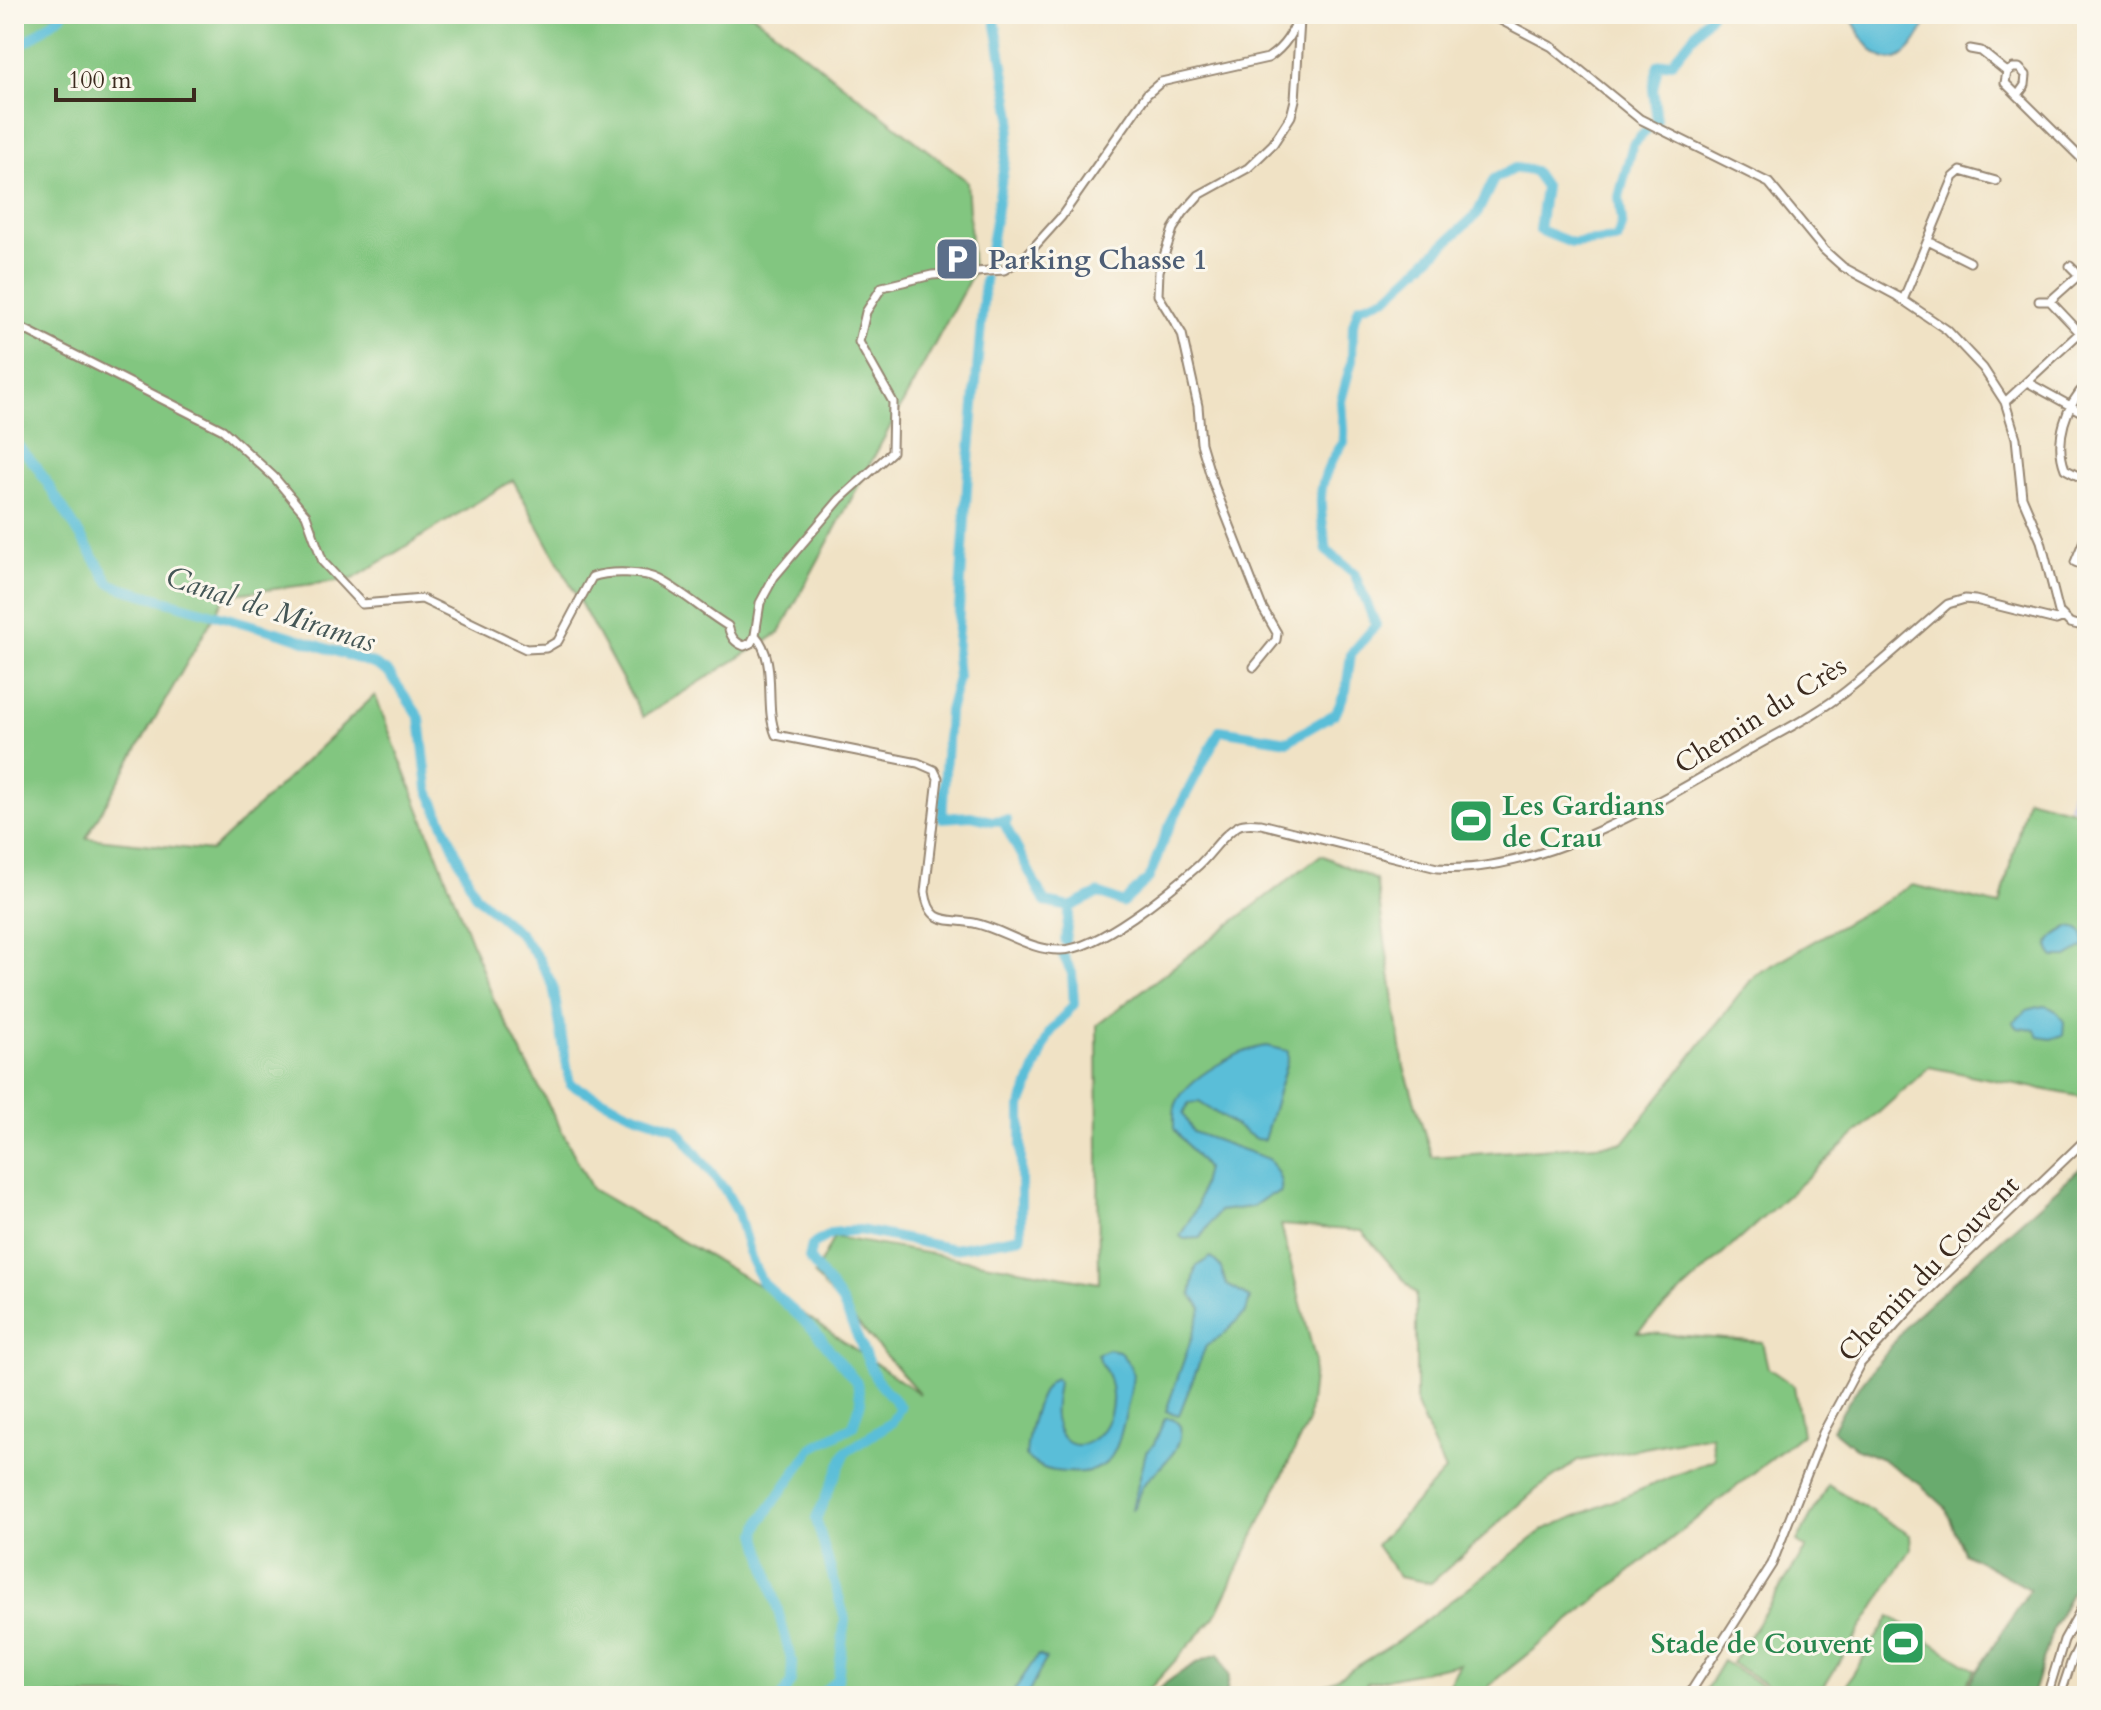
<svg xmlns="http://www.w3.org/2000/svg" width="2101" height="1710" viewBox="0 0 2101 1710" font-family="Cardo,serif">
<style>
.industrial{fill:#c1c2dd}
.green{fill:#82c680;stroke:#5e784f;stroke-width:2}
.forest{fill:#69ab6e;stroke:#526a46;stroke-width:2}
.water{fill:#5abed8;stroke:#4a747b;stroke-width:2}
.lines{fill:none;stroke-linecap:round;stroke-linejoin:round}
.canal{stroke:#5abed8;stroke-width:10}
.street-casing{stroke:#968672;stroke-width:11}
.street{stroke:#fff;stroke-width:7}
.labels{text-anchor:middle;stroke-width:6;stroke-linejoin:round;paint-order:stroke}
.service-label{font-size:28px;font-weight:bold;fill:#4e5e75;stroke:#fbf7ec;text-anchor:start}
.street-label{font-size:28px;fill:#3b2a1e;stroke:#fbf7ec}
.leisure-label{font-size:28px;font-weight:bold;fill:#27864d;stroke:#fbf7ec;text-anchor:start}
.water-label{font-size:30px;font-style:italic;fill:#445656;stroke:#fbf7ec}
</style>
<rect width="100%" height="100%" fill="#fbf7ec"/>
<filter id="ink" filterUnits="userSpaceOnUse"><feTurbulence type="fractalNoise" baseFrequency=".0125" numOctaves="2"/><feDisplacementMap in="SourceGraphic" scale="16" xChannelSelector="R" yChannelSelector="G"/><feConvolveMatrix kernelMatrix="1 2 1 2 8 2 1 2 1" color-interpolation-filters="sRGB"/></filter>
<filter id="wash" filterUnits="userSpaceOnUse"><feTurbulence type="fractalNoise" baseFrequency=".006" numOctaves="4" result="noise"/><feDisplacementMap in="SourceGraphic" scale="32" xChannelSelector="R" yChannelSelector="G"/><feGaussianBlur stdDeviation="1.8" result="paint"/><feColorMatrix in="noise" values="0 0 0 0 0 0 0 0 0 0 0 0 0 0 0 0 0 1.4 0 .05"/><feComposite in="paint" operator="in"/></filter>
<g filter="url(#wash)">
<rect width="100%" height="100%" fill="#f0e2c5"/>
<path class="industrial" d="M2087 708V812L2068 807Z"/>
<path class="green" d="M14 14H752L967 181 973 273 779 633 643 717 513 480 353 579 226 595 86 838 211 851 375 695 494 1000 592 1189 779 1297 920 1394 814 1275 834 1237 1099 1283 1097 1025 1321 855 1376 880 1404 1067 1432 1157 1623 1143 1755 975 1912 885 2000 905 2027 798 2087 814V1098L1929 1067 1637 1332 1762 1342 1768 1368 1794 1386 1802 1434 1489 1685 1487 1696H1442L1460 1664 1367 1683 1360 1696H1308L1398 1641 1545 1529 1715 1459 1711 1435 1578 1461 1537 1489 1431 1583 1399 1577 1376 1545 1445 1471 1416 1405V1294L1362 1231 1281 1225 1315 1359 1308 1422 1215 1617 1143 1696H14Z
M1828 1484 1910 1535 1911 1549 1818 1696H1784L1732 1663 1806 1548 1797 1542Z
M1890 1616 1975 1670 1958 1696H1839Z
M1723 1661 1779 1696H1702Z"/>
<path class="forest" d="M2087 1162V1563L2054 1626 2032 1696H1961L2030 1589 1964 1553 1945 1507 1921 1485 1882 1459 1855 1448 1832 1429 1852 1396 1913 1318Z
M1219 1654 1229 1676 1226 1696H1151C1167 1680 1197 1660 1219 1654Z"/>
<path class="water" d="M1849 14H1928C1923 33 1904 73 1878 55 1866 47 1856 27 1849 14Z
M2069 927C2083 928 2086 934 2084 947L2067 957H2054C2040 943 2056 934 2069 927Z
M2043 1006C2054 1007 2059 1013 2064 1022L2063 1035 2051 1039 2039 1037 2035 1030 2018 1028 2013 1022 2027 1010Z
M1267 1046 1288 1051V1058L1264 1140 1256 1139 1199 1102 1189 1103 1183 1114 1193 1132 1269 1159C1275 1169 1285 1181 1280 1193L1268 1196 1252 1207 1219 1211 1200 1238 1184 1239 1180 1236 1197 1207 1206 1168 1174 1129C1174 1121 1173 1111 1176 1104 1187 1077 1240 1049 1267 1046Z
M1211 1257 1220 1266 1227 1285 1250 1298 1246 1312 1224 1334 1206 1346 1179 1415 1166 1411 1202 1308 1191 1295 1196 1267Z
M1108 1349 1119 1351 1130 1365 1133 1375C1132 1389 1128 1403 1125 1417 1116 1455 1110 1476 1065 1472 1048 1471 1039 1468 1026 1457 1027 1436 1036 1388 1055 1378L1058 1381C1057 1395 1053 1404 1055 1418 1065 1473 1124 1435 1110 1382 1108 1372 1101 1364 1097 1354Z
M1165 1418H1173L1180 1426C1184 1452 1159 1466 1144 1484 1139 1490 1137 1500 1135 1508L1132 1509 1146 1452 1154 1444Z
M1038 1655 1046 1659 1027 1696H1010Z"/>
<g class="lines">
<path class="canal" d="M14 46 29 40 62 15
M1657 121 1653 89 1658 65 1672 62 1711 14
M988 263 1012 117 994 14
M985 279 968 473 956 656 958 678 949 711 942 818 971 816 992 821 1007 820 1005 825 1045 902 1070 907
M14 441 37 467 110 583 121 588 287 635 376 665 389 673 420 718 428 789 475 895 520 934 539 959 553 986 570 1084 629 1112 676 1128 725 1190 738 1213 751 1259 762 1282 815 1331 857 1383 861 1402 853 1426 812 1448 761 1521 757 1533 792 1662 791 1683 783 1696
M1065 941 1070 907 1099 893 1123 903 1149 878 1167 831 1220 730 1288 741 1336 713 1346 690 1351 654 1376 625 1354 573 1327 551C1319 503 1314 482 1344 442L1341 401 1352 360 1353 325 1359 307 1387 297 1477 214 1494 179 1515 168 1534 171 1545 187 1539 230 1572 243 1617 239 1622 222 1619 197 1633 144 1646 131
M819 1696 838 1679 845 1619 816 1519 846 1452 892 1422 900 1407 876 1379 842 1302 809 1258 812 1245 832 1233 859 1230 954 1249 1021 1237V1106L1049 1034 1074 1004 1072 973 1063 955"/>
</g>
</g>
<g filter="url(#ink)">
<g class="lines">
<g class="street-casing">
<path id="street" d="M1489 14 1552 47 1640 119 1769 183 1824 250 1843 267 1897 296 1947 330 1983 368 2005 402 2016 438 2022 497 2041 541 2059 612 2070 623 2087 627
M1970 49 1981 51 2007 72
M2018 95 2025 85 2026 75 2019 68H2013L2007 72 2005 83 2082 159 2087 162
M1928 241 1970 262
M1903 300 1954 177 1961 171 1996 181
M2039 301H2050L2079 275 2070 266
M2050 301 2087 340
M14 324 223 430 274 477 299 507 306 515 323 562 362 604 422 599 526 649 546 648 558 641 592 577C608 571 645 571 660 580 684 593 705 612 728 626 731 637 734 642 744 646L751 643 755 635 760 603 774 577 840 499 892 452 893 402 859 342 866 312 882 287 932 275 1004 270 1025 257 1061 217 1147 94 1161 82 1268 58C1286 46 1292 33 1300 14
M2027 382 2087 415
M2087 384C2066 404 2054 441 2065 469L2087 481
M2005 402 2087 326
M2087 533 2075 562 2087 567
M755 635C779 662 763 704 776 735L918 763 934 770 938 778 925 892C930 926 947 918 974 923 1003 929 1030 951 1061 950 1098 950 1171 890 1199 865 1212 853 1223 834 1238 826 1245 822 1253 824 1261 824L1437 868C1541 875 1659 802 1747 751 1780 732 1816 715 1846 691 1881 664 1914 633 1948 604L1965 599 1975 600 2056 620 2064 617
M1254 667 1276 640 1277 633 1262 607 1212 480 1201 443 1198 406 1182 334 1158 295 1159 271 1173 229 1183 213 1199 195 1248 168 1273 144 1291 116 1295 100 1300 20
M1688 1696 1772 1564 1823 1433 1860 1364 1914 1305 2087 1138
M2047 1696 2064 1640 2087 1599
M2060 1696 2072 1660 2087 1629"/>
</g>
<use href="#street" class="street"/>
</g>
</g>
<defs>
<g id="parking-square" transform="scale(2.3)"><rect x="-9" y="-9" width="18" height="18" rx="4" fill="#5c6f8a" stroke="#fbf7ec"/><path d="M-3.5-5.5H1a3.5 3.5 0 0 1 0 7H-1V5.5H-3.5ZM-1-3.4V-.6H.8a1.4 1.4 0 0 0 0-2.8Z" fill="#fff"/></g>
<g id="stadium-square" transform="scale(2.3)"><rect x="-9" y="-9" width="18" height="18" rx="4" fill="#2e9e5b" stroke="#fbf7ec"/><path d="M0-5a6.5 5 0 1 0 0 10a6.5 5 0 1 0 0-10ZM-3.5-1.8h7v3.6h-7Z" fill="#fff"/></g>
</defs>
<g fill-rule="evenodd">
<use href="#parking-square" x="957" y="259"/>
<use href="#stadium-square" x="1471" y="821"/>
<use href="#stadium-square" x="1903" y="1643"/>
</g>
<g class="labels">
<g class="service-label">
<text x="988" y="269">Parking Chasse 1</text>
</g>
<g class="street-label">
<text transform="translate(1760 714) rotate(-32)" y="10">Chemin du Crès</text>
<text transform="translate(1928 1268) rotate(-46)" y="10">Chemin du Couvent</text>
</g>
<g class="leisure-label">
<text x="1502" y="815">Les Gardians<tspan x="1502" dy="32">de Crau</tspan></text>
<text x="1872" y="1653" text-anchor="end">Stade de Couvent</text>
</g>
<g class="water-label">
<text transform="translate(271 609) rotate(18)" y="10">Canal de Miramas</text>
</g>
</g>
<rect width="2101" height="1710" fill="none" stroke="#fbf7ec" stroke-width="48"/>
<path d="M56 88v12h138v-12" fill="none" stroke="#3b2a1e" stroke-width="4"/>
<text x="68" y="88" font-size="24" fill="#3b2a1e" stroke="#fbf7ec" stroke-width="6" paint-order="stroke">100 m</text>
</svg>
